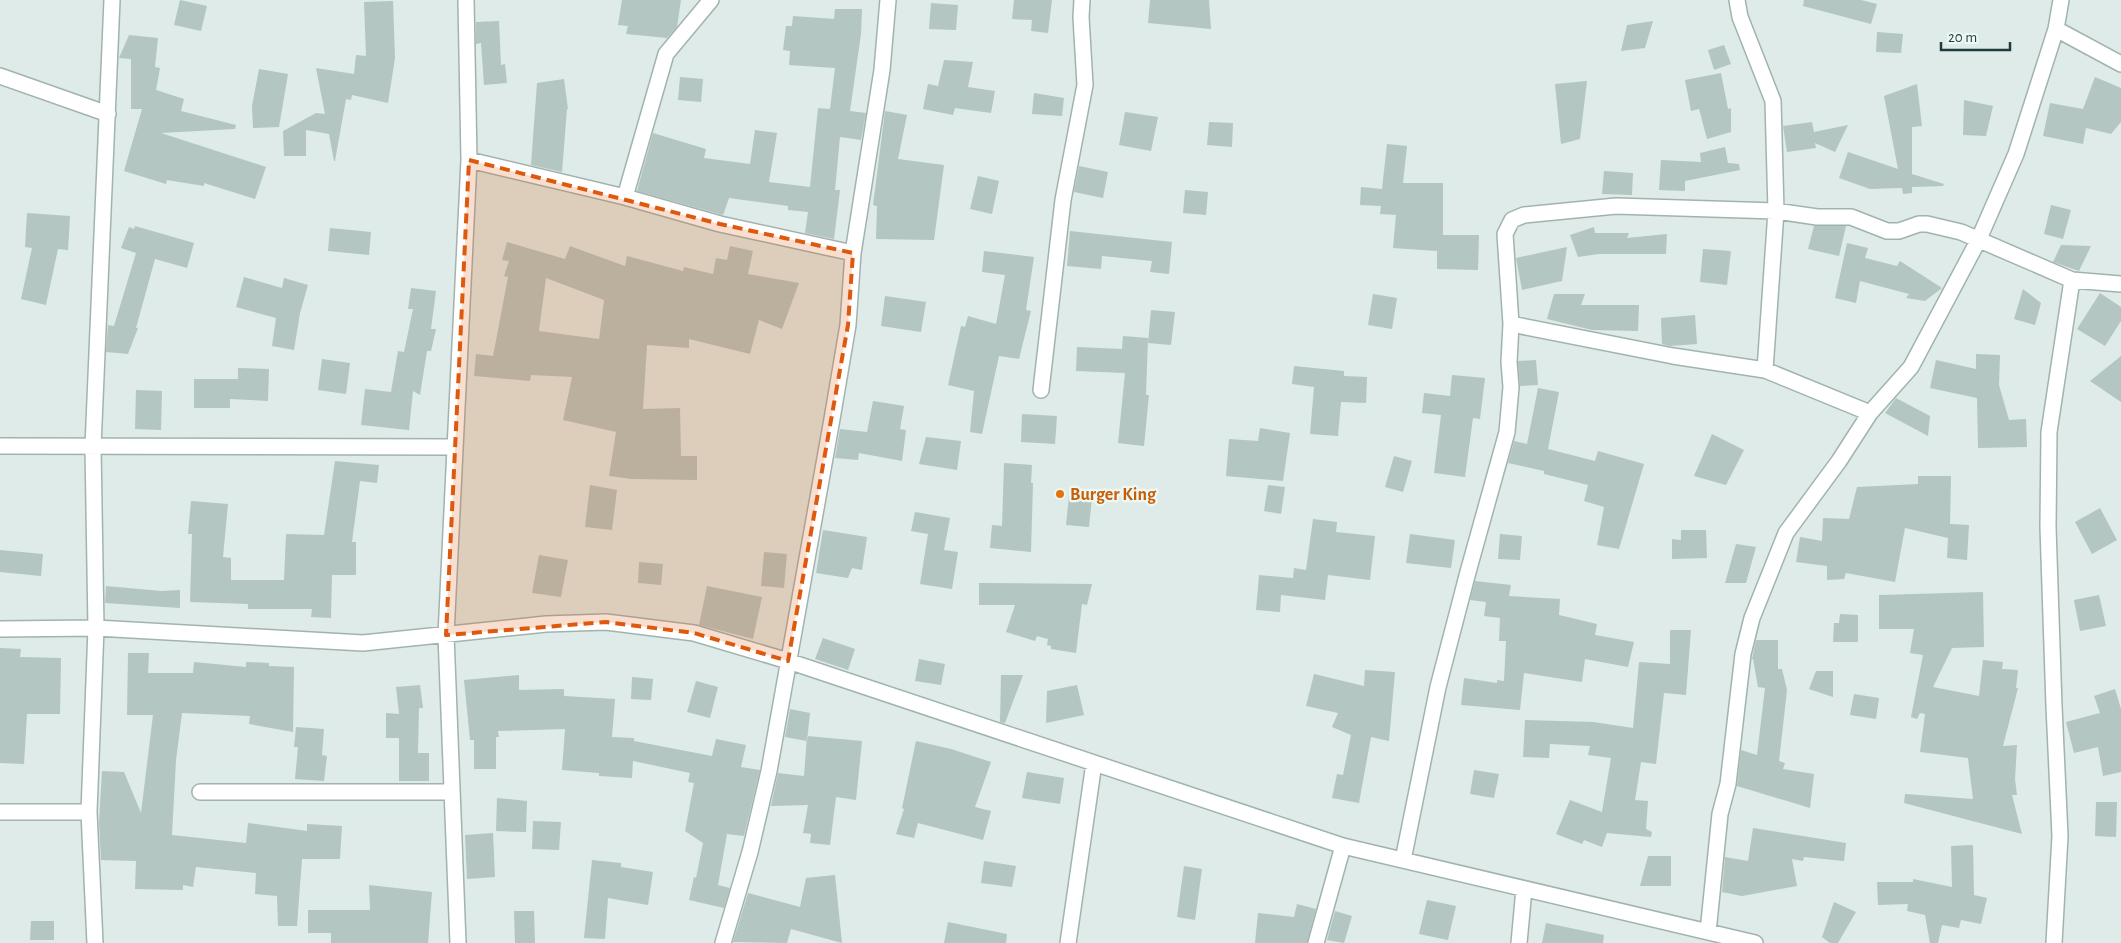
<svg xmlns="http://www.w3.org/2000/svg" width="2121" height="943" viewBox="0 0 2121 943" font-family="'Alegreya Sans',sans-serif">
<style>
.building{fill:#b3c6c2;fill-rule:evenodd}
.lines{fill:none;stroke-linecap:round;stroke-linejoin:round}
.minor-casing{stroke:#a1b3b1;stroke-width:18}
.minor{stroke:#fff;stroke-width:15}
.marked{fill:#de580e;fill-opacity:0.2;stroke:#de580e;stroke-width:4;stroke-dasharray:10 6;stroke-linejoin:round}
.food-dot{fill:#e8710a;stroke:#eef8f5;stroke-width:2}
.labels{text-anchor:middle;stroke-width:4.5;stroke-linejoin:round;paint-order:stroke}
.food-label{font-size:18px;font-weight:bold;fill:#c56008;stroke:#eef8f5;text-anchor:start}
</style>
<rect width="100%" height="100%" fill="#deebe8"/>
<path class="building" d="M180 0 207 6 201 31 174 25Z
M622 0H681L677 27 667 38 626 34 628 26 618 25Z
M1014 0H1052L1048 33 1031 31 1032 20 1012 19Z
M1150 0H1209L1211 29 1148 23Z
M1804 0H1861L1877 4 1871 24 1803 6Z
M393 1 395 58 388 103 352 95 351 100 346 99 335 161H334L329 134 306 130V156H284L283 131 316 113 325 114 316 68 354 74 356 55 366 56 364 2Z
M931 3 958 5 956 30 929 29Z
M835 9H862L861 34 850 111 866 113 861 140 840 137 835 190H840L834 239 805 233 808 212 788 210V206L729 198 723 215 637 191 653 133 706 149 704 158 750 164 755 130 777 133 769 182 810 187 818 108 830 109 835 68 789 65 790 51 783 50 786 26H792L793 16 834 19Z
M499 21 501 65 505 64 507 83 484 85 481 43 476 44V22Z
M1653 21 1645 48 1621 51 1627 25Z
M1877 32 1903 34 1901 53 1876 52Z
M129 35 158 38 155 67 160 68 156 90 184 99 181 111 236 125 235 129 161 133 266 167 255 199 204 183V186L167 180 166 184 124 171 142 109H131V59L119 58Z
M1724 45 1731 64 1714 70 1708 50Z
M944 60 973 62 968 87 995 91 991 113 955 108 953 115 923 109 928 84 938 86Z
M259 69 288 74 279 127 253 128 252 106Z
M1721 73 1728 109 1731 108V132L1707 139 1699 109 1691 111 1685 80Z
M680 77 703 79 701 102 678 100Z
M2095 77 2121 88V122L2111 134 2086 128 2083 144 2043 136 2050 103 2083 109Z
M564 79 568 109H567L562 172 531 165 537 83Z
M1587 81 1580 139 1561 144 1555 84Z
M1917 84 1922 126 1912 127V174L1944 184 1943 186 1912 187V193L1903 194 1902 188 1870 189 1839 178 1848 152 1898 169 1884 96Z
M1034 93 1064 98 1062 116 1032 114Z
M1964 100 1993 106 1986 136 1963 135Z
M885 111 907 115 898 159 944 165 934 240 876 239 877 206 873 205Z
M1125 112 1158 117 1151 151 1119 145Z
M1209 122 1233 123 1232 147 1207 145Z
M1812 122 1814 132 1848 125 1835 152 1815 143 1816 148 1787 152 1783 126Z
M1387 144 1407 146 1403 183H1443V235H1479L1478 270 1437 269V251L1393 248 1396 215 1380 214 1381 206 1360 205 1361 187 1382 189Z
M1725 147 1728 163 1739 164 1740 170 1685 181V191L1659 190 1661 160 1701 162 1700 153Z
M1079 166 1108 172 1103 198 1074 192Z
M1604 171 1633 173 1632 195 1602 194Z
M978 176 999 181 992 214 970 209Z
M1185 190 1208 192 1206 215 1183 213Z
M2051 205 2071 210 2063 239 2044 234Z
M27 213 70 216 68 250 58 249 46 305 21 299 32 248 25 247Z
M135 226 194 243 187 268 155 259 136 328H138L128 354 106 352 108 325 114 326 136 253 121 248 129 227 134 229Z
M1814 226H1846L1839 256 1808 249Z
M1594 227 1595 233H1629L1627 238 1667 234 1666 254H1598L1578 257 1570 235Z
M330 228 371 232 369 255 328 251Z
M1070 231 1172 242 1169 274 1150 272 1152 261 1102 256 1101 269 1067 266Z
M507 242 565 259 570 246 625 266 627 256 683 271 684 267 713 274 716 258 727 260 730 246 753 251 748 274 799 283 782 329 759 320 750 354 689 339V348L647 345 643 409 680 408 681 456H697V480L632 479 609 476 616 432 563 420 572 377 531 375 530 381 474 376 476 354 493 356 508 277 504 276 509 261 502 260ZM546 278 604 300 599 339 539 331Z
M1847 243 1868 248 1865 258 1897 266 1900 261 1942 288 1925 301 1906 298 1909 294 1860 281 1856 303 1835 298Z
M2061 245 2091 246 2079 271 2053 262Z
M1567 247 1562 281 1522 290 1516 258Z
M1703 249 1731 251 1727 285 1700 282Z
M984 251 1034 257 1026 310 1031 311 1019 359 999 356 982 434 970 432 974 391 948 385 961 326 965 327 968 316 996 324 1005 275 982 272Z
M244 277 282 288 284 278 308 285 300 313 294 350 272 346 276 318 236 307Z
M411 288 436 291 431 329H436L431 351H427L420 395 413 391 409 430 361 425 365 389 391 392 398 351 404 352 413 309H408Z
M2023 289 2041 303 2035 325 2014 319Z
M2100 293 2121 307V321L2105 346 2077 329Z
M1373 294 1397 298 1392 329 1368 325Z
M1554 294H1585L1581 305H1639L1638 331 1592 330 1547 319Z
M885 296 926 302 921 332 881 326Z
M1151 310 1175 312 1171 345 1148 343Z
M1695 315 1697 344 1670 346 1662 344 1661 318Z
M1123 336 1148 338 1146 395H1149L1144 446 1118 443 1125 373 1076 371 1077 347 1122 349Z
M1976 354 2000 355 1999 385 2009 420 2026 419 2027 447 1978 448 1977 398 1930 388 1936 360 1976 369Z
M2121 356V402L2090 381Z
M322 359 350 363 346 394 318 390Z
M1536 360 1538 385 1520 386 1518 361Z
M1294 366 1344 371V376L1367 377 1366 403 1341 402 1338 436 1310 434 1314 387 1292 384Z
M238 368 269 369 268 401 230 399V408H194V379H238Z
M1452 375 1485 378 1480 419 1473 418 1465 477 1434 473 1441 415 1422 413 1424 393 1450 396Z
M1538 388 1559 392 1548 449 1595 461 1598 451 1644 464 1619 549 1597 545 1604 507 1584 501 1588 485 1544 474V471L1508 463 1514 441 1527 444Z
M136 390 162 391 161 430 135 429Z
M1896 398 1930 416 1928 436 1885 413Z
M873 401 904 406 900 429 906 430 902 461 859 453 858 460 835 458 840 429 867 432Z
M1022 414 1057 416 1055 444 1021 442Z
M1260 428 1290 433 1283 481 1226 476 1229 439 1258 441Z
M1712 434 1744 450 1726 485 1694 476Z
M926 437 961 441 957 470 919 464Z
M1394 456 1412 461 1403 492 1385 487Z
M335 461 379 465 377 483 360 481 352 542H356V575H332L331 618 311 617 312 609H248V604L190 602 192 534H188L191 501 228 504 223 557 231 558V580H284L286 534 324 535Z
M1004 463 1032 465 1031 483H1033L1031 552 990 548 992 525 1002 526Z
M1918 476H1951L1950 524 1969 525 1967 560 1947 558 1948 538 1905 528 1895 582 1846 573 1844 579 1827 580V566L1796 562 1800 537 1822 541 1823 518 1849 519 1857 487 1918 484Z
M590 485 617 490 612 530 585 527Z
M1268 485 1285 487 1281 514 1264 511Z
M1069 496 1092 498 1089 527 1066 525Z
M2100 508 2117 540 2092 554 2075 522Z
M915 512 950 518 944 550 958 552 952 589 920 584 928 534 911 531Z
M1313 519 1337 522 1336 532 1375 536 1370 580 1328 575 1325 600 1281 595 1280 612 1256 610 1259 575 1293 578 1294 568 1306 570Z
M823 530 867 537 862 570 852 568 848 578 816 573Z
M1681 530H1706L1707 558 1672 559V539L1681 540Z
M1410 534 1455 540 1451 568 1406 563Z
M1500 534 1522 536 1520 560 1498 559Z
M1736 544 1756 547 1746 583H1725Z
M0 550 43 554 41 576 0 572Z
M764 552 787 554 784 588 761 586Z
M539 555 568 560 561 597 532 593Z
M639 562 663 564 661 585 638 583Z
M1475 581 1511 585 1509 596 1560 599 1559 615 1597 624 1595 635 1634 642 1628 667 1585 659 1582 682 1524 673 1520 710 1461 705 1464 678 1497 683V680L1504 681 1506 641H1499L1500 618 1484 616 1486 602 1470 600Z
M979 583 1092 584 1087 605 1082 604 1076 653 1051 649V646L1047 645 1048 639 1037 636 1035 641 1006 632 1015 605H979Z
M106 586 161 591 180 590V608L105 603Z
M707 586 762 597 753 639 699 625Z
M1983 592 1984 647 1952 648 1933 687 1979 696 1983 660 2003 662 2002 669 2018 670 2016 688H2018L2003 746 2017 745 2015 779 2017 795H2012L2022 834 1904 803 1905 794 1973 799 1968 758 1920 752 1925 714 1920 713 1917 719 1911 717 1923 655 1910 653 1914 629H1879V595Z
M2099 595 2106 626 2080 631 2074 600Z
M1840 614 1858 615V642H1833L1834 623H1839Z
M1670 630H1691L1686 695 1664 693 1656 764 1641 762 1635 800 1648 801 1646 829 1652 832 1651 837 1607 833 1602 847 1584 840 1582 844 1556 834 1570 800 1602 812 1611 758 1588 755 1590 746 1550 744 1549 758 1523 757 1525 720 1593 722 1633 728 1639 662 1670 664Z
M823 638 855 649 848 670 815 659Z
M1756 640H1778V669H1782L1787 690 1779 761 1785 763 1783 769 1814 774 1810 808 1737 786 1741 750 1757 755 1765 688 1758 687 1753 659H1752Z
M0 648 21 649 20 657 61 658 60 714H27L24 764 0 763Z
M128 653H149L148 673H193L194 662 246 667V662L269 663V666L294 667 293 732 249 724 250 716 182 713 176 760 172 835 246 843 248 823 307 831V824L342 826 340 859H302L297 926H278L277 896 255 894 256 873 196 867 193 887 183 885V890L135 889 136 861 101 860 99 822 102 771 124 772 141 813 153 715H127Z
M919 659 945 664 941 685 915 681Z
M1365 670 1395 672 1389 741 1371 737 1359 803 1332 798 1337 774 1343 775 1351 735 1332 727 1338 713 1306 706 1314 674 1364 686Z
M1816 671H1833V697L1809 689Z
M519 675V690L564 689V696L615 699 612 737 634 738V741L712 756 716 739 746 745 741 767 760 770 744 836 727 834 718 885 730 888 724 908 689 900 694 877 696 878 703 843 685 831 694 783 688 782 690 773 633 761 632 778 599 776V773L562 770 565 729 498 731 499 737H496V769H474V740H470L464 680Z
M1001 675H1023L1005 723 1000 722Z
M632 677 653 679 651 700 631 699Z
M696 681 718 687 710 718 687 712Z
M420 685 423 708H419L418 753H429V781H399V738H386V713L399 714 396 687Z
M1077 685 1084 715 1046 723 1047 691Z
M2115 689 2121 709V772L2103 776 2098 747 2074 753 2066 722 2100 713 2094 696Z
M1854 694 1879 698 1876 719 1850 715Z
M790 709 810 713 807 741 785 737Z
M296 727 324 729 322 755 327 756 324 781 295 779 298 747H294Z
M807 736 862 741 856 800 836 797 830 845 810 843 811 834 803 833 808 805 771 806 778 773 804 776Z
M916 741 951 749 991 762 975 807 991 811 983 840 918 823 914 838 896 834 904 809 902 808Z
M1474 770 1499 774 1494 798 1470 794Z
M1027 772 1064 778 1060 804 1022 798Z
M497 798 527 801 526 832 496 831Z
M2096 802H2117L2116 837 2095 836Z
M533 821 561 822 559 850 532 849Z
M1753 828 1846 843 1844 861 1804 857 1803 861 1792 859 1797 886 1742 896 1722 892 1725 857 1748 861Z
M493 833 495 877 467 879 465 835Z
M1973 845 1974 895 1987 898 1981 924 1961 920 1959 928 1942 925 1938 943H1930L1925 915 1907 911 1908 904 1878 905 1877 882H1913V879L1952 887 1951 846Z
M1648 856H1671V886H1640Z
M592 860 621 863V867L653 872 648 905 608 898 605 939 584 938Z
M984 861 1016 866 1012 887 981 883Z
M1184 866 1202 869 1195 920 1177 917Z
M835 875 842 943 791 929 787 943 733 942 748 893 800 907 806 878Z
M369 885 432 892 428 943H331V933H308V910H370Z
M1427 900 1456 906 1448 940 1419 934Z
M1834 902 1856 912 1838 943H1830L1822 937Z
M1297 904 1316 909 1307 943H1255L1258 913 1294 917Z
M514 911H534L535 943H515Z
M1335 911 1352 916 1344 943 1327 940Z
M31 921H54V940H30Z
M948 922 1007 934 1006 943H944Z
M1546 923 1604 935 1603 943H1542Z"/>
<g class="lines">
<g class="minor-casing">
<path id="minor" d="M1737 0 1740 17 1773 101 1776 211 1765 370
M2056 29 2121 64
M0 76 108 114
M469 160 625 197 720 224 853 253
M625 197 666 54 711 0
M1511 324 1673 356 1765 370 1870 413
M1041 390 1063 200 1085 85 1081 17 1082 0
M0 446 454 447
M0 629 96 628 363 643 546 624 606 622 694 633 788 661 1343 846 1755 943
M200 792H452
M0 812H89
M1403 860 1438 687 1468 572 1507 432 1511 387 1509 362 1511 324 1505 234 1512 220 1524 215 1616 206 1776 211 1817 217H1851L1887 231H1899L1919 224H1927L1961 232 2072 280 2121 284
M1708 932 1720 814 1728 784 1743 654 1752 618 1786 533 1839 461 1870 413 1911 367 1978 241 2016 154 2056 29 2061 0
M95 943 89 812 96 628 93 447 112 0
M458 943 446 635 469 160 466 0
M723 943 750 852 769 771 832 419 848 325 853 253 882 70 888 0
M1068 943 1094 763
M1316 943 1343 846
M1519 943 1524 889
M2054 943 2060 836 2054 706 2048 527 2049 432 2072 280"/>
</g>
<use href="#minor" class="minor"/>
</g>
<path class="marked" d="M469 160 720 224 853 253 848 325 788 661 694 633 606 622 446 635Z"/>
<circle class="food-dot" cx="1060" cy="494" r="5"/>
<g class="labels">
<g class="food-label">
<text x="1070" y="500">Burger King</text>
</g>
</g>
<path d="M1941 42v8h69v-8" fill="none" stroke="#1e3c3b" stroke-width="2.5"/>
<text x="1948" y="42" font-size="15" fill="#1e3c3b" stroke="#eef8f5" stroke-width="4" paint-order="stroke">20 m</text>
</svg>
